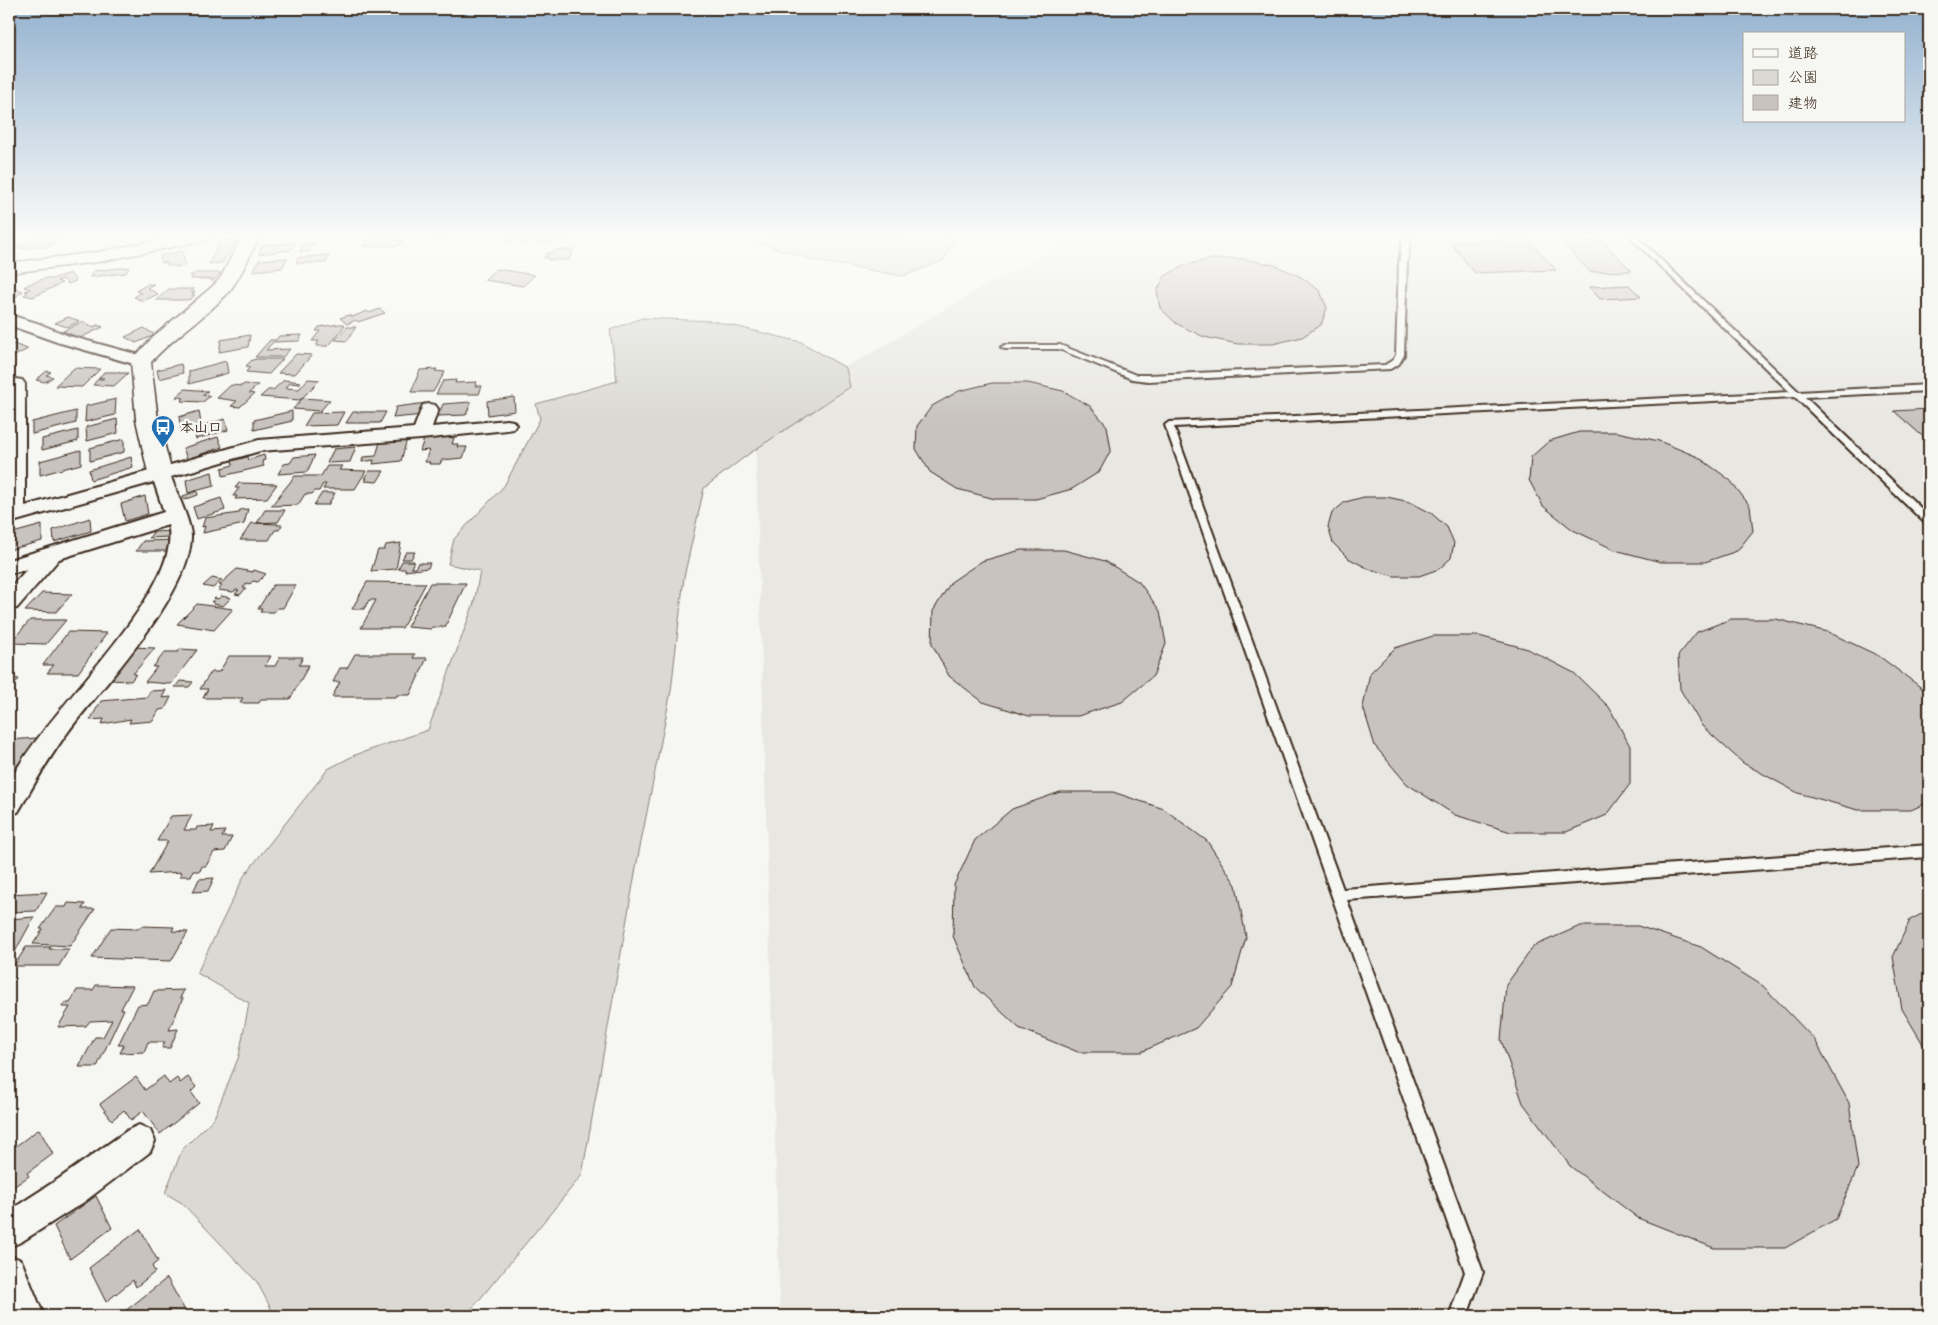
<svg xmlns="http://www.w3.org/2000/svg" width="1938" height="1325" viewBox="0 0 1938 1325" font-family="Delius,'Klee One',sans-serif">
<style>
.built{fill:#e8e7e2}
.green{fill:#dad9d3;stroke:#8a8278}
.building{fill:#c8c3be;stroke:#3b2a1e}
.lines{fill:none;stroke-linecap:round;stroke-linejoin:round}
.service-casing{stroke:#3b2a1e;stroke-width:4}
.minor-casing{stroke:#3b2a1e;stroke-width:4}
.tertiary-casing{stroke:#3b2a1e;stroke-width:3}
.secondary-casing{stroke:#3b2a1e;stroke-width:3}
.service{fill:#f6f6f2;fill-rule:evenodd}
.minor{fill:#f6f6f2;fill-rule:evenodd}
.tertiary{fill:#f6f6f2;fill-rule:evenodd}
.secondary{fill:#f6f6f2;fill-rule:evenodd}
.labels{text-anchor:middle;stroke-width:5;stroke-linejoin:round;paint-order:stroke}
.poi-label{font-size:14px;font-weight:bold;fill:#3b2a1e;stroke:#f6f6f2;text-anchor:start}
</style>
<rect width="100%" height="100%" fill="#f6f6f2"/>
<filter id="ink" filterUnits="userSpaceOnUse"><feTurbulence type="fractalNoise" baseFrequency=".02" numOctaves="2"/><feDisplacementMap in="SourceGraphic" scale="10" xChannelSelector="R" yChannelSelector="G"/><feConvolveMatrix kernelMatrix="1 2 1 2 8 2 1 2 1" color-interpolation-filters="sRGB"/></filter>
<g filter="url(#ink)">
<path class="built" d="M1078 236H1929V1316H780L755 416 873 352 987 284Z"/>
<path class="green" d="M716 236H954L955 238 943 261 903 276 812 260 750 240Z
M642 318 713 321 801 342 846 368 850 387 750 453 704 488 684 577 671 691 637 862 582 1175 466 1316H275L257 1282 182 1203 165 1193 182 1150 214 1118 239 1056 249 1003 197 973 244 876 328 769 355 755 428 730 474 603 480 571 448 564 454 539 504 486 540 419 536 404 617 381 610 330Z"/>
<path class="building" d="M36 236H65L47 248 33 246 27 249 16 247Z
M430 236H454L449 240H434L435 238H428Z
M510 236H570L567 241H551L549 243 532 241 531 243H521L523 240H514L512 242H506Z
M377 237H395L393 240H403L398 246H362L368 239H375Z
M236 239 235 242H237L236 243 232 244 231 246H234L222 263 209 264 220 241Z
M1528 239 1556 270 1475 273 1450 242Z
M1602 241 1632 271 1590 272 1562 242Z
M295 243 291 250 258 254 263 245Z
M314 243 311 245 309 252H300L303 244Z
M554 250H574L569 260H548L549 258H544L547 253H552Z
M182 251 185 265 177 267 167 265V262L161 263 160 256Z
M329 255 326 263H296L298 258Z
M287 258 282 268 253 271 259 260Z
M1212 259H1244L1275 265 1301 277 1320 291 1327 308 1321 325 1302 337 1273 344H1238L1204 337 1177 324 1160 308 1157 291 1165 276 1185 265Z
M129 267 126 273 90 277 93 271Z
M496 269 535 275 523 286 484 280Z
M70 273 76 281 68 284 63 279 57 281 62 283 33 297 24 295 28 292 25 291 30 289 24 287 29 284 46 278 52 279Z
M196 273H221L213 281H211L213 279H191L193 276H190Z
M148 284H154L147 288 158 294 143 301 134 297 141 293 136 291Z
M1629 285 1641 297 1600 299 1589 287Z
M13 288 23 291 9 302V290Z
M169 289H194L191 292H195L192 295H195L191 299 186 300H156Z
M380 309 385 313 358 322 356 320 347 324 340 318 349 315 352 317 367 311 369 313Z
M68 317 80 321 67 327 55 323Z
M82 322 93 327 97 325 103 327 80 338 63 331Z
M339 324H344L343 325H345L332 342 328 346H316L319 341H312L320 331H316L319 327Z
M347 327H356L347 341 335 340Z
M144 328 155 335 136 343 125 337Z
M250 335 248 347 219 352 221 340Z
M302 335 299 341 273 342 266 350 290 349 283 357H255L270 340H276L279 336Z
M10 343 28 349 9 359Z
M296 354 312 355 295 374 278 373Z
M257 359H283L269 374 246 372 250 367 246 366 252 360Z
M226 361 228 373 189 384V371Z
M181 364 183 373 159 379 157 370Z
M74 368 100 369 82 387 55 386Z
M437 369 435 371 445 372 433 392H411L420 370Z
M47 371 51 372 46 375 53 377 45 382 36 380Z
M104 372H120L119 373H128L114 386 93 385 98 379H103L104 378H99Z
M308 379 320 380 300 400 260 397 268 390H273L284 380 301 382 299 384 290 383 286 388 299 389Z
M456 380 455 383 477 382 475 386H482L479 394H436L443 381Z
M992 383H1028L1063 391 1090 406 1107 426 1111 450 1099 472 1072 489 1036 499H995L957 489 930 472 916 449 917 426 932 406 959 391Z
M244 384 258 385 249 393 254 394 240 407 231 406 237 401 217 398 231 385 242 386Z
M185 389 208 391 202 395 210 396 203 402 181 401 184 398 176 397Z
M514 397 515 411 488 415 487 401Z
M303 398 330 400 320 411 293 409Z
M116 399 115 415 85 422 86 406Z
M471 402 466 415 438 416 443 404Z
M426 403 423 415 393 418 396 407Z
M1929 409V442L1894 411Z
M76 411V423L32 434V422Z
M199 411 201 424 181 429 179 417Z
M292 411V421L254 430V420Z
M344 412 337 425 304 426 312 413Z
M353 412H386L380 423H346Z
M117 419 118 433 87 441 86 427Z
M225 419 228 430 196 439 193 428Z
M78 430V441L42 450V439Z
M1579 432H1617L1659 441 1698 457 1730 480 1750 506 1753 531 1737 551 1705 562H1661L1615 550 1573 530 1543 506 1529 480 1531 457 1549 441Z
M218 437 222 447 187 459 183 448Z
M448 437 454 438 452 444H458L457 447H467L463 458 442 460 440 464H429L430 462H425L429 450 420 451 424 439Z
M124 439V452L90 461V448Z
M407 439 401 461 373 464 374 460 362 462 363 457 376 456 380 442Z
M356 447 350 462 327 463 334 449Z
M81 450V464L40 475V461Z
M264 455 265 460 262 461 264 466 223 476 222 468 233 465 232 461 247 457 248 460Z
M315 455 307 472 278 474 284 464 290 463 294 457Z
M131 457 133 467 91 480 89 470Z
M327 466H342L339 470 366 471 355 489H323L326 484H323L319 491H315L312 494H305L298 505 271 506 295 476H321Z
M369 471H384L377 482 365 481 367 478H364Z
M212 472 214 486 188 493 186 480Z
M239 483 277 484 267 498 235 499 237 496H233L239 488H235Z
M197 491 198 495 184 500 183 496Z
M322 493H335L328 505H314Z
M145 496 148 514 125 521 121 504Z
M1364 497H1387L1410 502 1431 513 1447 527 1454 543 1451 558 1439 569 1419 576H1394L1369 569 1348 558 1333 543 1328 527 1332 513 1345 502Z
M221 498 225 510 197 519 193 507Z
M248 509 244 524 203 533 205 526 202 527 205 518 239 513 240 510Z
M265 510H285L278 522 257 523Z
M90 518 91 531 54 542 53 530Z
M252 523 278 524 277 525H282L279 530H275L269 540H240Z
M42 525V541L9 550V534Z
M173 531 169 537 149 538 153 532Z
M177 540 170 551H136L143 541Z
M401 543 396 569 371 571 378 550H384L386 545Z
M1021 550H1064L1105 561 1139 582 1160 611 1166 644 1153 676 1122 702 1078 716H1029L983 702 949 676 932 644 933 611 951 582 982 561Z
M406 552H415L411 559H402Z
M402 561H414L411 568H415L418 563H430L428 568 405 571 406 569H398Z
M237 569 253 572 254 570 266 574 258 582 253 581 250 584 247 583 243 588H246L240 595 235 594 239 590H236L233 592 218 590 222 586 219 585Z
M212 578 222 580 213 588 203 586Z
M367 582 426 583 402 628H361L376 600H369L364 609H352Z
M430 583H466L445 627H432L431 629 407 627Z
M273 585H296L283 608H277L274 612H260L262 609H258Z
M42 593 72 594 56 612 25 611Z
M221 596 231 598 223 606 213 604 215 602H211L215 598 218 599Z
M197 604 233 609 214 630 177 624Z
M1731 619H1776L1828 632 1879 656 1923 689 1929 697V802L1911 810H1858L1798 793 1743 763 1702 726 1680 689 1678 656 1697 632Z
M30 620H66L46 644 10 643Z
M68 632 107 633 78 673H47L54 665H43Z
M1433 636H1479L1528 649 1574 673 1609 707 1630 746V784L1607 815 1566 832H1511L1455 815 1407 784 1375 746 1363 707 1370 673 1395 648Z
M132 647 155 648 133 674H136L131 681 108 680Z
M180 649 197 650 171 684 145 682 157 667H153L165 652H178Z
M355 654H415L413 658H427L410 695H397L396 697H332L340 682H333L340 668H347Z
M229 656H271L265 666H275L280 657H303L299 665H309L290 699H261L259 703H240L243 698H203L208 689H200L211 672H219Z
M9 678 19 679 9 691Z
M180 681 193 682 189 687H175Z
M166 690 162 698 171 697 165 709 159 710 153 721 129 723 131 719 102 724 104 719 90 720 101 701 147 697 150 691Z
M37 738 20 765 9 766V740Z
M1060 792H1113L1164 809 1207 841 1236 885 1246 937 1232 987 1196 1028 1141 1052H1078L1019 1028 975 987 953 936 954 885 975 840 1012 809Z
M192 815 184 830H196L197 827 214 826 211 832 225 831 222 837H232L225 851 214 852 206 866H202L200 871H193L191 876H180L182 872 149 874 168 841H157L171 816Z
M214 878 208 891 193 892 199 879Z
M47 892 36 911 9 912V894Z
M68 903 85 904 82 909H95L70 946 33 944 43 929H40L56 907H66Z
M1929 910V1054L1902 1009 1893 957 1910 920Z
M34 917 10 961H9V919Z
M141 926 174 927 172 931 188 932 171 961 92 958 111 928 138 929Z
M1580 926H1638L1701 947 1763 986 1815 1040 1849 1103 1858 1167 1836 1219 1785 1248H1714L1638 1218 1570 1166 1523 1103 1501 1040 1506 985 1534 946Z
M26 947H51L49 949H69L59 966H14Z
M96 985 133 986 121 1009H124L97 1067H79L95 1037H103L112 1020 90 1021 86 1026 58 1027 70 1007H62L65 1003H70L77 990H93Z
M184 990 180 998H183L169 1030 178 1029 170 1048H162L165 1042H148L144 1052 120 1053 124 1045H118L138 1005 148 1004 154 991Z
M164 1076 169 1084 177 1078 180 1083 188 1077 196 1087 191 1092 199 1103 160 1134 143 1111 131 1120 124 1110 112 1120 100 1104 136 1077 145 1090Z
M39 1129 53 1154 27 1173 29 1176 9 1190V1151Z
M96 1196 112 1228 70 1259 54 1226Z
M140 1229 158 1261 152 1266 155 1272 136 1287 133 1280 106 1302 89 1268Z
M167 1278 188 1316H119Z"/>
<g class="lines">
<g class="service-casing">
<path id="service" d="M1403 236H1411L1407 263 1404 355 1399 364 1390 369 1148 381 1132 379 1059 349H1005L1001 347 1005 345H1060L1136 375H1148L1385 365 1393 360 1396 355 1399 263Z
M1629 236H1636L1799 392 1929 385V391L1805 397 1929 516V524L1925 523 1795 397 1174 427 1343 889 1929 845V857L1347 900 1483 1272 1467 1316H1449L1465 1272 1165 425 1169 422 1790 392Z
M1914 236H1922L1929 241V246Z"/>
</g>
<g class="minor-casing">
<path id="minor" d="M9 315 37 323 69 336 147 357 149 361 147 365 141 366 57 342 9 325Z
M9 378 22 380 25 384V506L259 440 414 428 423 405 429 404 435 405 438 409 432 427 507 420 513 421 516 425 513 429 507 430 421 439 260 451 171 477C176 492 192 524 191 538 189 596 102 686 68 732 49 757 34 785 18 812L9 815C8 807 6 790 10 782 39 717 186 590 168 525L59 559 17 608 9 610V589L27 569 9 574V560L164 512 154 482 9 523Z
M139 1125 150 1130 155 1141 150 1152 84 1202 21 1242 9 1247V1211L60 1178 128 1130Z
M9 1255 21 1260 44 1316H10Z"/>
</g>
<g class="tertiary-casing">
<path id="tertiary" d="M242 236H260C249 255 242 277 227 294 204 319 174 336 151 362L158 420 172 473 168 478 160 480 152 478 148 473 136 420 131 361 153 337 214 285 221 277Z"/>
</g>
<g class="secondary-casing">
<path id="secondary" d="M176 236H211L208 240 202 241 98 262 9 273V263L98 252Z"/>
</g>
<use href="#service" class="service"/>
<use href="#minor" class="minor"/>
<use href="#tertiary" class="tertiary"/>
<use href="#secondary" class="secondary"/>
</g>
</g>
<linearGradient id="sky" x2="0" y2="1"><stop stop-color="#94b2cf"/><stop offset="0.56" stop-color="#fbfbf9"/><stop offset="1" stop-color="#fbfbf9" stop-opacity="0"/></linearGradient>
<rect width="1938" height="421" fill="url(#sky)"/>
<defs>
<g id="bus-pin" transform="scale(1.25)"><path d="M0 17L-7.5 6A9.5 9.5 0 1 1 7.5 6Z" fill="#1f6fb2" stroke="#f6f6f2"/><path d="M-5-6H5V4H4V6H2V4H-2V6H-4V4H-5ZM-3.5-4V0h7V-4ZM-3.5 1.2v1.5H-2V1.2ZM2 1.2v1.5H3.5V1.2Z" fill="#fff"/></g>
</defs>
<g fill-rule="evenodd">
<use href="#bus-pin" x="163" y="427"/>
</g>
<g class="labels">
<g class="poi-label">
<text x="180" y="432">本山口</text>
</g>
</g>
<rect width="1938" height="1325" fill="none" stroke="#f6f6f2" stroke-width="30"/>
<rect x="15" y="15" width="1908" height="1295" fill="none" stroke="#3b2a1e" stroke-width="2" filter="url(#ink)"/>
<rect x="1743" y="32" width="162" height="90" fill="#f6f6f2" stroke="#aba49d"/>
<rect x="1753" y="49" width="25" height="8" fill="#f6f6f2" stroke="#aba49d"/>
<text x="1788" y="58" font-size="15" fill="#3b2a1e">道路</text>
<rect x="1753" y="70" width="25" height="15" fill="#dad9d3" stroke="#aba49d"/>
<text x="1788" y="82" font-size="15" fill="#3b2a1e">公園</text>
<rect x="1753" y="95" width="25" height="15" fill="#c8c3be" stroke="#aba49d"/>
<text x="1788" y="108" font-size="15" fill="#3b2a1e">建物</text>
</svg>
